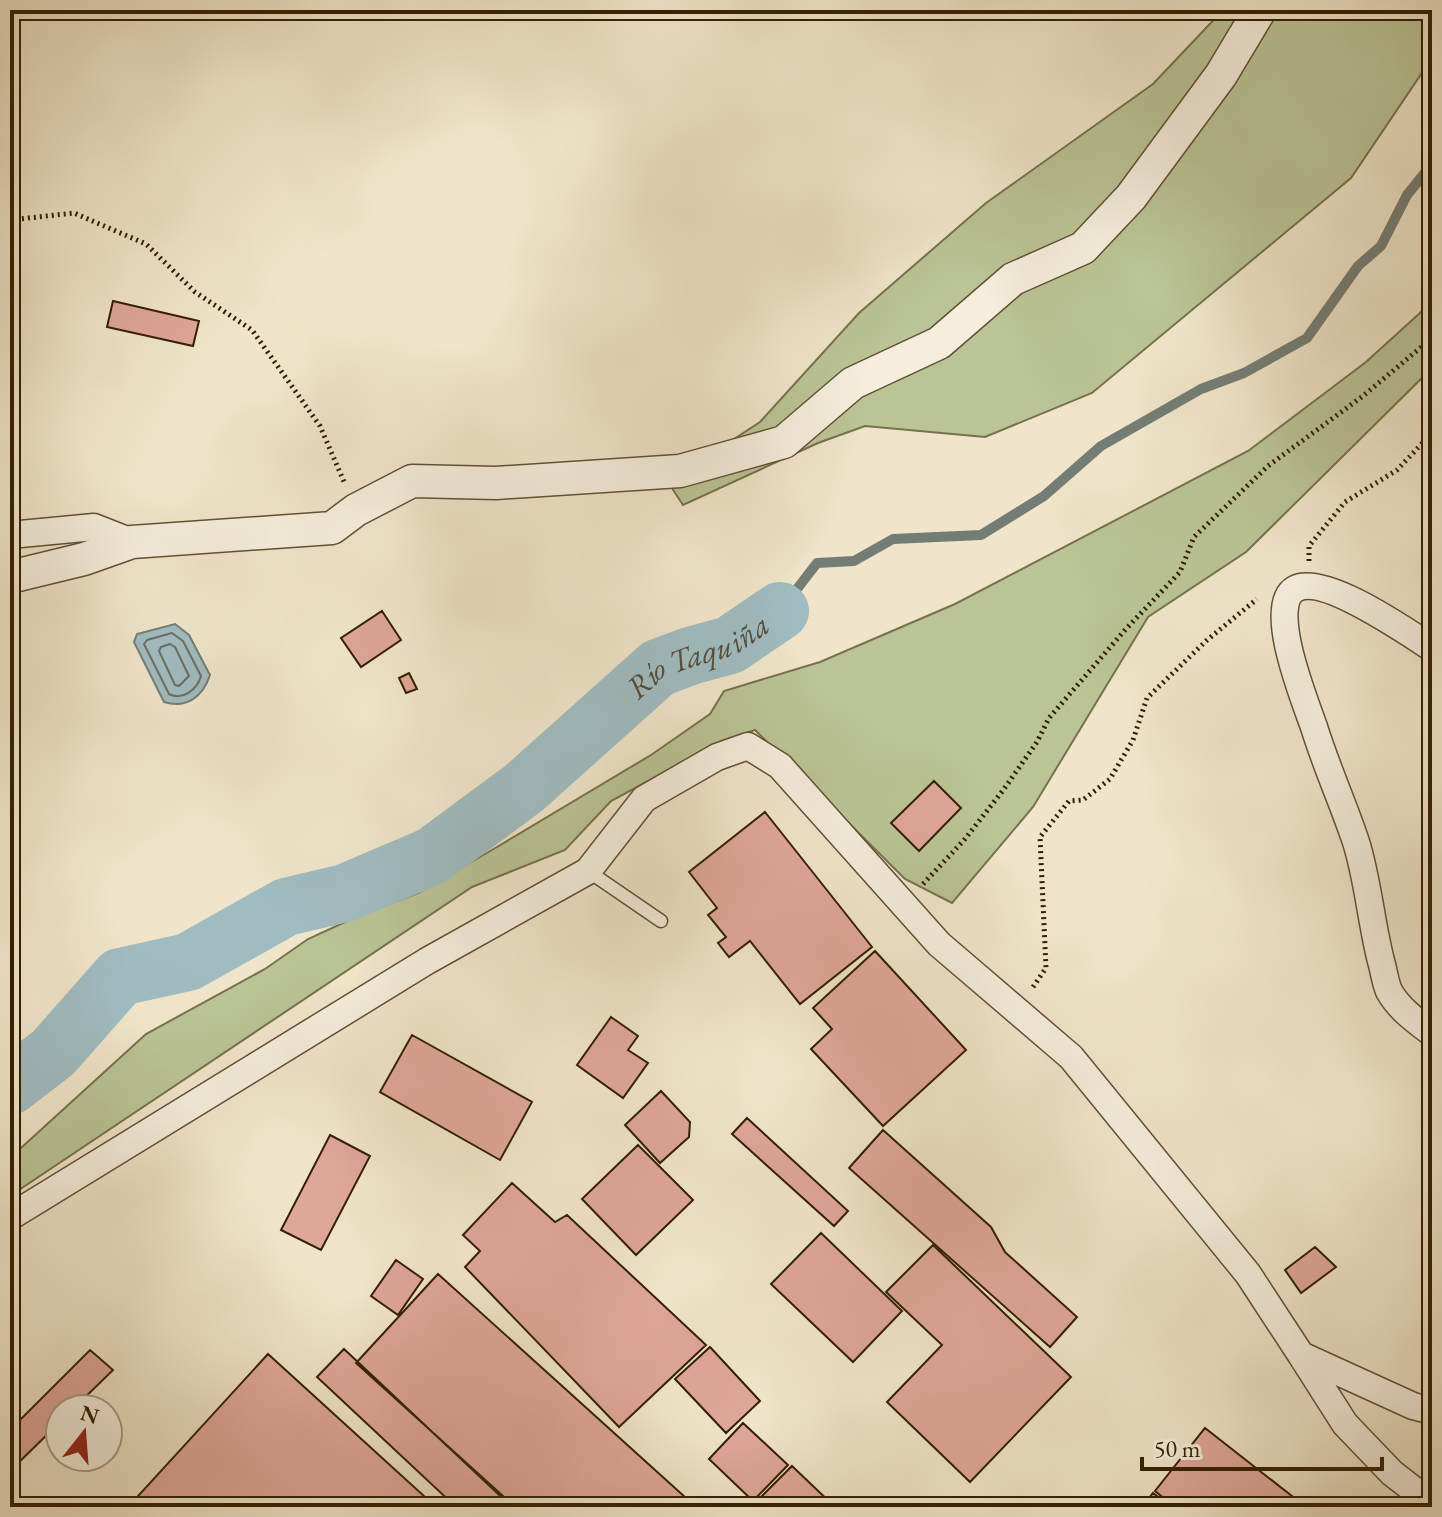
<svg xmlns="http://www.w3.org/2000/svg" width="1442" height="1517" viewBox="0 0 1442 1517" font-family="'EB Garamond',serif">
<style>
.green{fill:#bac496;stroke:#76724c;stroke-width:2}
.water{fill:#a0bcc1;stroke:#747d75;stroke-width:2}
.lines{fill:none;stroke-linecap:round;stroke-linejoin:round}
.shore{stroke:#6a6e62;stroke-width:2}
.stream{stroke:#747d75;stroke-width:10}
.river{stroke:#a0bcc1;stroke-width:58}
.building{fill:#dfa69a;stroke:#331f02;stroke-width:2}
.service-casing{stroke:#625034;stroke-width:15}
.minor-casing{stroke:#625034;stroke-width:29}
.tertiary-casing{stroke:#625034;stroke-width:35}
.path{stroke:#331f02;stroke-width:5;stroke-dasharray:2 4;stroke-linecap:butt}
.service{stroke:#f5eedd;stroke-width:12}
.minor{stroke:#f5eedd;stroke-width:26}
.tertiary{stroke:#f5eedd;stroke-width:32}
.labels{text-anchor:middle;stroke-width:8;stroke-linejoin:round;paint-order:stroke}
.water-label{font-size:32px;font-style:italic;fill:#544e3b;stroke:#f5eedd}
</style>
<rect width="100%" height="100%" fill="#f0e5ca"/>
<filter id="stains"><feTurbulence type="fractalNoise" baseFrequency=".0025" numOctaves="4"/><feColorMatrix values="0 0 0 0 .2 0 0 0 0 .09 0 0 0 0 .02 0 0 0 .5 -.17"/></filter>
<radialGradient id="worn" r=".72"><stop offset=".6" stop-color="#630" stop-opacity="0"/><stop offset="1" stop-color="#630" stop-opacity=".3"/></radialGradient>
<path class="green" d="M1223 10H1432V58L1351 178 1092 393 985 437 865 426 818 443 683 505 668 482 760 422 859 313 986 203 1153 84Z
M1432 302V368L1246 552 1148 617 1033 807 952 903 905 879 755 730 722 741 611 801 565 850 472 887 10 1196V1158L146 1034 265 969 308 939 358 916 418 893 497 847 651 755 710 714 724 691 820 662 955 604 1248 451 1366 362Z"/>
<path class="water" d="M175 624 189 635 210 675C203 697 186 709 164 702L134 642 137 634Z"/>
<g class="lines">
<path class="shore" d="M172 633 183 641 201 676C197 690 182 701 169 694L144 644 147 640Z
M170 644 175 647 189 676 179 686 175 685 159 651 161 647Z"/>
<path class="stream" d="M780 611 817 563 854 561 893 539 981 535 1044 496 1101 446 1201 389 1244 373 1307 338 1358 266 1381 246 1407 195 1432 164"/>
<path class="river" id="s1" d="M10 1086 53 1053 120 977 188 962 286 907 345 893 432 856 524 788 658 668 690 656 730 645 780 611"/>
</g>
<path class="building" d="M10 273 20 275 16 296 10 295Z
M113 301 199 321 193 346 107 327Z
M382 611 401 640 361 667 341 638Z
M409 673 417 689 406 693 399 678Z
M934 781 961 808 919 851 891 823Z
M765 812 872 947 800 1004 750 941 729 957 718 943 726 937 708 915 717 908 689 872Z
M875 951 966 1050 883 1126 811 1049 832 1029 813 1008Z
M611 1017 638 1036 628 1050 648 1063 623 1098 577 1065Z
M412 1035 532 1102 500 1160 380 1092Z
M661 1091 690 1122 689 1137 660 1163 625 1125Z
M747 1118 848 1211 834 1226 732 1134Z
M883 1130 991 1227 1005 1252 1077 1317 1050 1347 849 1168Z
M330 1135 370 1156 321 1250 281 1230Z
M638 1145 693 1200 636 1255 582 1199Z
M512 1183 555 1222 567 1215 706 1345 619 1427 465 1267 480 1251 463 1235Z
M821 1233 902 1311 853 1362 771 1284Z
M933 1245 1071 1377 970 1482 887 1402 942 1345 886 1292Z
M1315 1247 1336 1267 1301 1293 1285 1270Z
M396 1260 423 1279 398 1315 371 1296Z
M438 1274 696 1507H515L356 1363Z
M710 1347 760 1401 726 1433 675 1379Z
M344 1349 512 1507H456L317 1377Z
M90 1350 113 1370 73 1409H60V1422L10 1471V1430Z
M268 1354 436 1507H128Z
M743 1423 788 1465 753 1501 709 1459Z
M1205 1428 1297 1500 1292 1507H1175L1155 1491Z
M792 1466 835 1507H771L761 1497Z
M1153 1493 1171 1507H1142Z"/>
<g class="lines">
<g class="service-casing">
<path id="service" d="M588 871 661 921"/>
</g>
<g class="minor-casing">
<path id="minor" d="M10 535 94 527 132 542
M1432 648C1407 632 1323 573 1295 589 1266 606 1305 701 1314 727 1326 766 1343 803 1356 842 1368 880 1371 922 1381 961 1384 971 1385 982 1389 991 1399 1009 1416 1021 1432 1033
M10 1217 427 961 588 871 644 799 717 757 748 746 780 766 939 944 1071 1057 1248 1274 1301 1355 1413 1406 1432 1411
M1301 1355 1345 1424 1392 1473 1432 1504"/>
</g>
<g class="tertiary-casing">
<path id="tertiary" d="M10 577 84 559 132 542 332 528 356 510 412 481 496 483 680 471 784 442 853 383 939 343 1013 279 1083 248 1131 197 1221 75 1260 10"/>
</g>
<path class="path" d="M10 220 74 213 146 244 195 292 252 330 320 426 345 484
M1309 561V546L1345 502 1397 470 1432 433
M923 884 965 839 1004 789 1037 742 1049 718 1125 630 1180 572 1194 537 1268 466 1363 396 1432 338
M1033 987 1046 968 1040 837 1069 801 1083 800 1110 779 1133 740 1147 698 1206 641 1257 599"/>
<use href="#service" class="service"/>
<use href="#minor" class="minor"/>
<use href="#tertiary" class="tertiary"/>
</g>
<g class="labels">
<g class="water-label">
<text dy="11" stroke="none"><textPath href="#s1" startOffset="828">Río Taquiña</textPath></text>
</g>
</g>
<rect width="1442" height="1517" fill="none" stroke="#f0e5ca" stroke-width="40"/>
<rect x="12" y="12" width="1418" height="1493" fill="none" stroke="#331f02" stroke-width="4"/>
<rect x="20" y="20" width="1402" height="1477" fill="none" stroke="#331f02" stroke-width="2"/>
<g transform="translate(84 1433) rotate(17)"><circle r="38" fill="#f5eedd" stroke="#a79b85" stroke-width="2"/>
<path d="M0-6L14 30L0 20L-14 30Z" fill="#8f2418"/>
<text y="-12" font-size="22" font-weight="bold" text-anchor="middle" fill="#331f02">N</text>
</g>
<path d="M1142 1457v12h240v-12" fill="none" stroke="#331f02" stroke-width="4"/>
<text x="1154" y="1457" font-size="24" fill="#331f02" stroke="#f5eedd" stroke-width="6" paint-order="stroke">50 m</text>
<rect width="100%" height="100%" filter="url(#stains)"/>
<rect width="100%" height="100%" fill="url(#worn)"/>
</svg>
